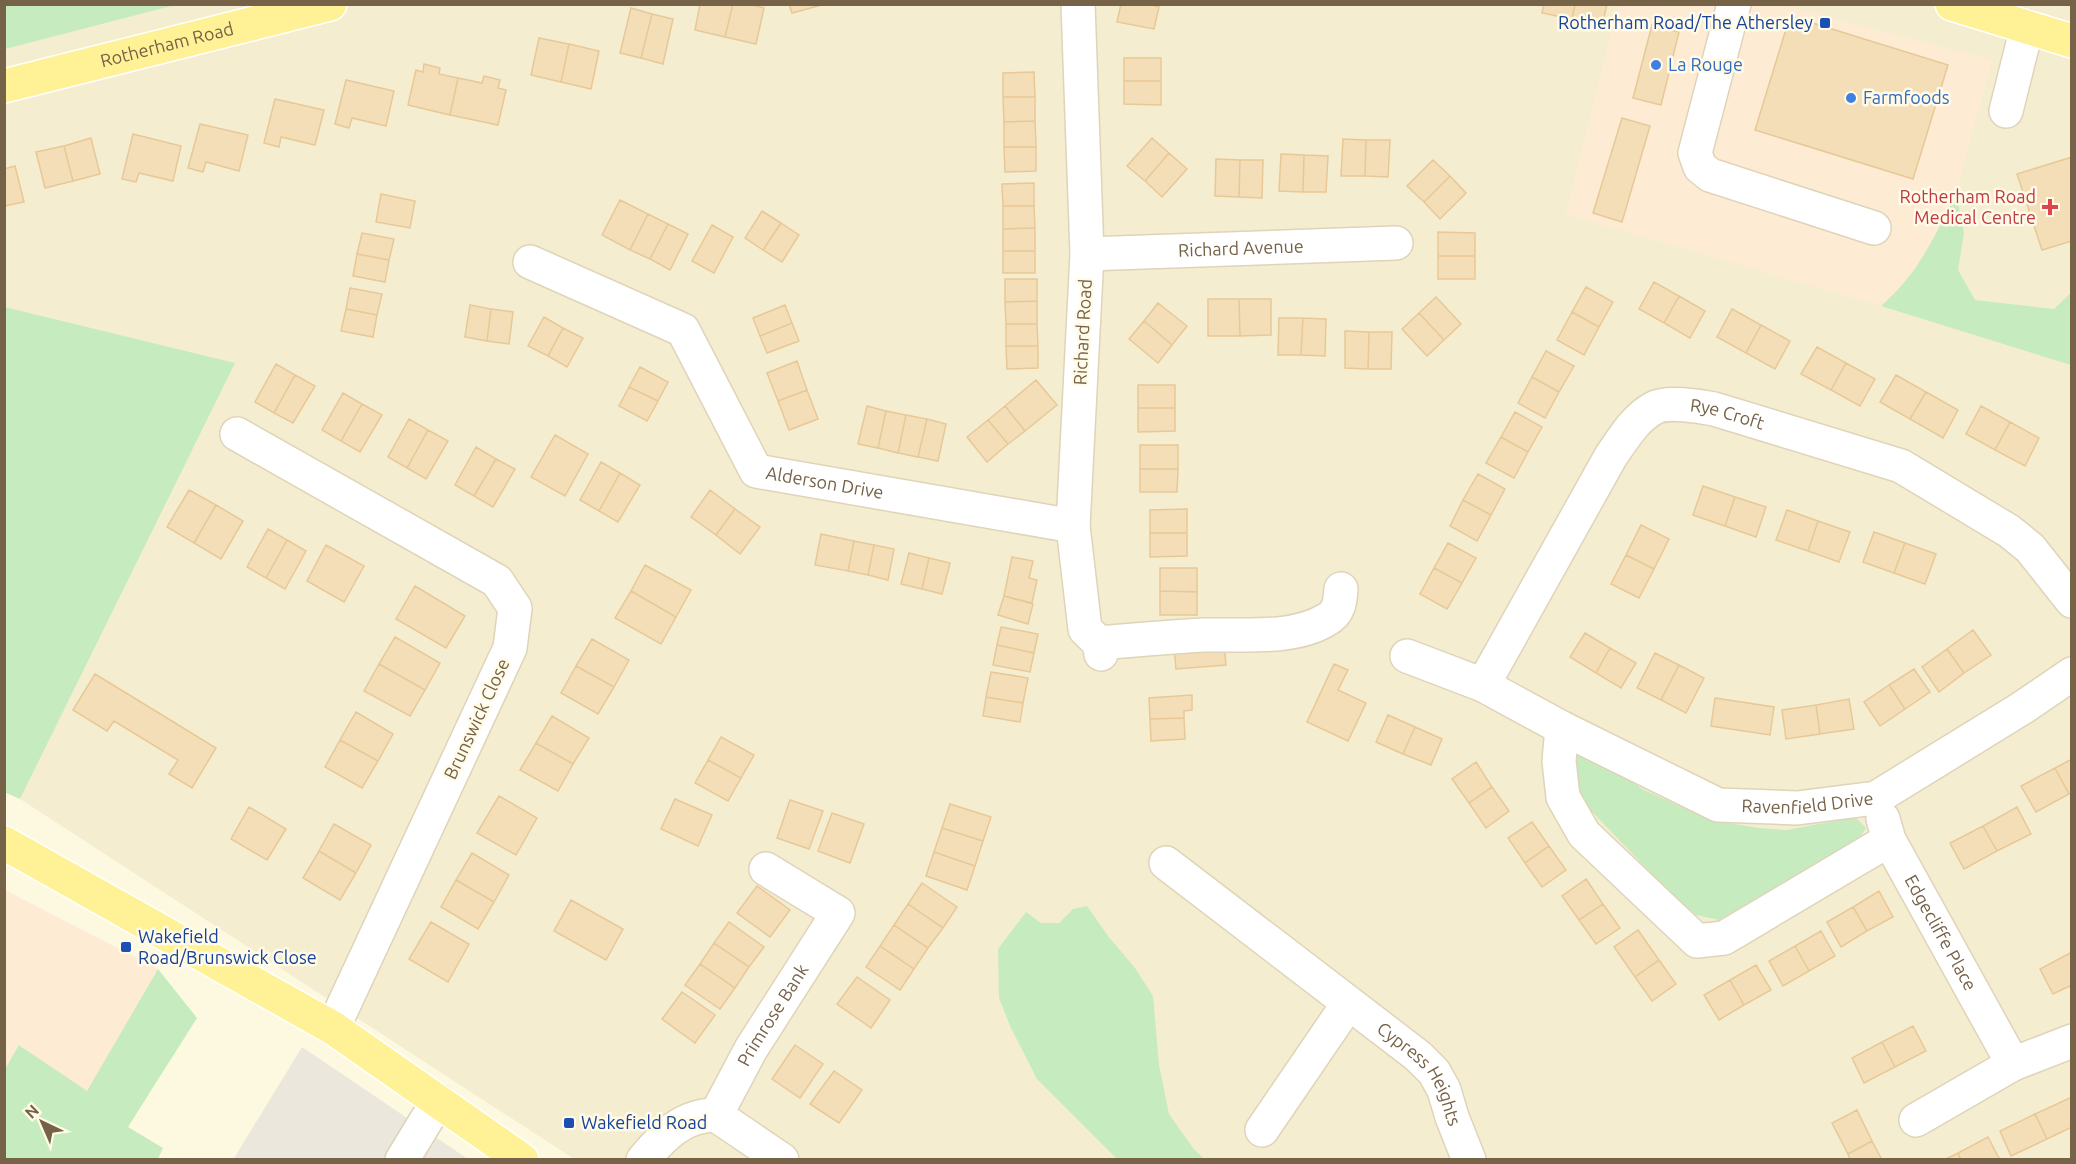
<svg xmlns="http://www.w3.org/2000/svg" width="2076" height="1164" viewBox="0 0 2076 1164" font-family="Ubuntu,sans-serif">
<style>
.residential{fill:#f5edcf}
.commercial{fill:#feebd4}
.industrial{fill:#ece7dc}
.green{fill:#c6ebbf}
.building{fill:#f4deb7;stroke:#e7c897;stroke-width:1.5}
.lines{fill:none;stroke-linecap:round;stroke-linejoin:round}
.minor-casing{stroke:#dfd4b9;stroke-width:36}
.major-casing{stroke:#fff;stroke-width:36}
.minor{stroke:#fff;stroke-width:33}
.major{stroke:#fff196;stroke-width:33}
.transit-dot{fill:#1a4fb4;stroke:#fffbe8;stroke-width:2}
.shop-dot{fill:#3f7fe0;stroke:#fffbe8;stroke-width:2}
.health-dot{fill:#e0444e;stroke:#fffbe8;stroke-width:2}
.labels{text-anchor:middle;stroke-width:5;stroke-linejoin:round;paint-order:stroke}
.transit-label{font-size:18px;fill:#164399;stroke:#fffbe8;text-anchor:start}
.street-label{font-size:18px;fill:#756247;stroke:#fffbe8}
.shop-label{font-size:18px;fill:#366cbe;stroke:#fffbe8;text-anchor:start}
.health-label{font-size:18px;fill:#be3a42;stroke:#fffbe8;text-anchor:end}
</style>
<rect width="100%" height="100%" fill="#fdf9e1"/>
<path class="residential" d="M5 5H2071V1159H574L20 799 234 363 5 307Z"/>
<path class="commercial" d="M1618 5H1784L1992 60 1922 318 1566 214Z
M5 890 158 969 87 1092 20 1045 5 1069Z"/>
<path class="industrial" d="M302 1047 468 1159 233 1160Z"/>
<path class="green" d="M5 4H175V5L5 49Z
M1956 193 1964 233 1958 270 1975 300 2054 309 2071 293V365L1881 306C1919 273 1935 236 1956 193Z
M5 307 235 363 20 799 4 792Z
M1573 752H1585L1644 790 1710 820 1759 828 1787 830 1855 817 1866 828 1859 839 1719 920 1696 915 1670 893 1574 793Z
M1087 906 1108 936 1135 968 1153 996 1159 1065 1169 1114 1193 1148 1204 1159H1117L1037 1079 1011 1028 999 998 998 949 1026 912 1041 923H1059L1073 909Z
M158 969 197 1018 128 1127 163 1148 158 1159H5V1069L19 1045 87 1091Z"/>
<path class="building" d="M700 4H733L725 37 695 30Z
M733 4H749L764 8 756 44 725 37Z
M789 4H822V5L792 13Z
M1121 4H1148L1159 7 1154 29 1117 22Z
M1544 4H1575L1572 19 1542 13Z
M1575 4H1607L1602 26 1572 19Z
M631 8 652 14 641 58 620 53Z
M652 14 673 19 663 64 641 58Z
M1790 16 1948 65 1913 179 1755 130Z
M1652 25 1679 32 1661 105 1633 98Z
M539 38 569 44 561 82 531 75Z
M569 44 599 51 591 89 561 82Z
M1124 58H1161V81H1124Z
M424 64 440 68 439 74 458 78 450 115 408 105 416 70 423 72Z
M1034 72 1035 97H1003V73Z
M484 76 500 80 498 88 506 90 498 125 450 115 458 78 482 83Z
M346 80 394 91 386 126 352 118 349 128 335 124Z
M1124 81H1161V105L1124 104Z
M1003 97H1035V121L1004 122Z
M275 99 324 110 315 145 281 137 279 147 264 143Z
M1622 118 1650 126 1622 222 1593 213Z
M1035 121 1036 147H1004V122Z
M200 124 248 135 239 171 206 162 203 172 188 168Z
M133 134 181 146 173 181 139 173 136 182 122 179Z
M91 138 100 174 73 181 64 146Z
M1152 138 1169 153 1145 181 1127 166Z
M1343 139 1366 140 1365 176H1341Z
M1366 140H1390L1388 177 1365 176Z
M64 146 73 181 45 188 36 152Z
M1004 147H1036V171L1005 172Z
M1169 153 1187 169 1162 197 1145 181Z
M1281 154 1304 155 1303 192 1279 191Z
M1304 155 1328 156 1326 192H1303Z
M2072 157V241L2042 250 2017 174Z
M1216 159 1240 160 1239 197 1215 196Z
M1240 160H1263L1262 198 1239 197Z
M1433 160 1450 176 1424 202 1407 186Z
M15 166 24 202 4 206V169Z
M1450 176 1466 193 1440 219 1424 202Z
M1034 183V206H1003L1002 184Z
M381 194 415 201 410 228 376 222Z
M620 200 648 214 630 250 602 235Z
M1003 206H1034L1035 228 1003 229Z
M762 211 781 223 763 250 745 238Z
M648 214 668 224 650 259 630 250Z
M781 223 799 235 782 262 763 250Z
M668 224 688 234 670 270 650 259Z
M712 225 733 237 714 273 692 261Z
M1035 228V251H1003V229Z
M1438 232 1475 233V256H1438Z
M362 233 394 239 389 260 357 254Z
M1003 251H1035V273H1003Z
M357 254 389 260 385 282 353 276Z
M1438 256H1475V279H1438Z
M1005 279H1037V301L1005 302Z
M1654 282 1679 296 1664 323 1639 309Z
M1586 287 1613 302 1599 327 1572 312Z
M350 288 382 294 377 315 346 309Z
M1679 296 1705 311 1690 338 1664 323Z
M1436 297 1461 324 1444 340 1419 313Z
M1208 299H1239L1240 336H1208Z
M1239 299H1271V335L1240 336Z
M1037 301V324H1006L1005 302Z
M1158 303 1187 326 1172 345 1144 321Z
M470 305 491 309 487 341 465 337Z
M785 305 792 323 760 336 753 318Z
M346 309 377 315 373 337 341 331Z
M491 309 513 312 509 344 487 341Z
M1732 309 1761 325 1746 353 1717 337Z
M1572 312 1599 327 1584 355 1557 340Z
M1419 313 1444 340 1427 356 1402 329Z
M544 317 563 328 548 356 528 346Z
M1279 318H1303L1301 355H1278Z
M1303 318 1326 319 1325 356 1301 355Z
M1144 321 1172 345 1158 363 1129 339Z
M792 323 799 341 767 353 760 336Z
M1006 324H1037L1038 346H1006Z
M1761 325 1790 341 1775 369 1746 353Z
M563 328 583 338 567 367 548 356Z
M1345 331 1369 332 1368 369 1345 368Z
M1369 332H1392L1391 369H1368Z
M1006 346H1038V368L1007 369Z
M1817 347 1846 363 1831 390 1801 374Z
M1546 351 1574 366 1559 392 1532 377Z
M797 361 807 390 778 401 767 373Z
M1846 363 1875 379 1860 406 1831 390Z
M276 364 295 375 274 413 255 402Z
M640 367 668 382 658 401 629 387Z
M295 375 315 386 293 423 274 413Z
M1896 375 1926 392 1910 419 1880 402Z
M1532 377 1559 392 1545 418 1518 403Z
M1036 380 1057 405 1025 431 1005 406Z
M1138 385H1175V408H1138Z
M629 387 658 401 647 421 619 406Z
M807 390 818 419 789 430 778 401Z
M1926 392 1958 410 1943 438 1910 419Z
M343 393 362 404 341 441 322 430Z
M362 404 382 415 360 452 341 441Z
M867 406 886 411 878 448 858 444Z
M1005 406 1025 431 1008 444 988 420Z
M1981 406 2010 422 1995 450 1966 434Z
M1138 408H1175V431L1138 432Z
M886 411 906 415 898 453 878 448Z
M1515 412 1542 427 1528 452 1501 437Z
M906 415 927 419 918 457 898 453Z
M409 419 428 430 407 468 388 457Z
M927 419 946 424 938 461 918 457Z
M988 420 1008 444 987 462 967 437Z
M2010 422 2039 438 2025 466 1995 450Z
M428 430 448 441 426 479 407 468Z
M555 435 588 454 565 496 531 477Z
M1501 437 1528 452 1514 478 1486 463Z
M1140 445H1178V469H1140Z
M476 447 496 459 474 496 455 485Z
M496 459 515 469 493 507 474 496Z
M601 462 620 473 599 511 580 500Z
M1140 469H1178L1177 492H1140Z
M620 473 640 485 618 522 599 511Z
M1478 474 1505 489 1491 515 1463 500Z
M1703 486 1735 497 1725 526 1693 515Z
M189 490 216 505 194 543 167 527Z
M710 490 735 509 716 535 691 517Z
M1735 497 1766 507 1756 537 1725 526Z
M1463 500 1491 515 1477 541 1450 526Z
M216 505 243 521 221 559 194 543Z
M735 509 760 527 740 554 716 535Z
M1187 509V533H1150V510Z
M1787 510 1818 521 1808 551 1776 540Z
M1818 521 1850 532 1839 562 1808 551Z
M1641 525 1669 539 1654 569 1626 555Z
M268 529 287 540 266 578 247 567Z
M1874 532 1905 543 1894 573 1863 562Z
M1150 533H1187V556L1150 557Z
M821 534 854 541 848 571 815 565Z
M287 540 306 551 285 589 266 578Z
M854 541 874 545 868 575 848 571Z
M1448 543 1476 558 1462 583 1434 568Z
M1905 543 1936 554 1925 584 1894 573Z
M326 545 364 566 344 602 307 581Z
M874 545 894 549 888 580 868 575Z
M909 553 929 558 922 589 901 584Z
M1626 555 1654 569 1639 598 1611 584Z
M1012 557 1033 561 1029 578 1037 580 1032 603 1004 596Z
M929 558 950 563 942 594 922 589Z
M645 565 691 590 676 617 631 591Z
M1160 568H1197V592L1160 591Z
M1434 568 1462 583 1447 609 1420 594Z
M415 586 465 616 446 648 396 619Z
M631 591 676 617 661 644 615 618Z
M1160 591 1197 592V615H1160Z
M1004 596 1033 604 1028 624 998 615Z
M1001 627 1038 634 1034 653 997 645Z
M1973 630 1991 655 1964 673 1947 649Z
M1585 633 1610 648 1596 673 1570 657Z
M395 637 440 663 425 690 379 664Z
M592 639 629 660 614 687 576 666Z
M1224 642 1226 665 1176 669 1174 646Z
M997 645 1034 653 1030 672 993 665Z
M1610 648 1636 663 1621 688 1596 673Z
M1947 649 1964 673 1939 692 1922 667Z
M1655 653 1679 665 1661 700 1637 688Z
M379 664 425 690 410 716 364 691Z
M1334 664 1348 670 1338 690 1366 703 1348 741 1307 722Z
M1679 665 1704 678 1686 713 1661 700Z
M576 666 614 687 598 714 561 693Z
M1914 669 1930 692 1905 709 1889 685Z
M991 672 1028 678 1023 703 986 697Z
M95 674 216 748 192 788 169 774 178 760 114 721 107 731 73 710Z
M1889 685 1905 709 1880 726 1864 702Z
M1192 695V710L1184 711V718L1150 719 1149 698Z
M986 697 1023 703 1020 722 983 716Z
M1715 698 1774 707 1770 735 1711 726Z
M1849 699 1854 729 1820 734 1816 705Z
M1816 705 1820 734 1786 739 1782 710Z
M356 712 393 734 378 761 340 740Z
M1388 715 1415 727 1403 754 1376 742Z
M552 716 589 738 573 764 536 743Z
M1184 718 1185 739 1151 741 1150 719Z
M1415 727 1442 739 1431 765 1403 754Z
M721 737 754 755 741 778 708 760Z
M340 740 378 761 362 788 325 767Z
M536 743 573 764 558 791 520 770Z
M2072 759V792L2069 794 2055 768Z
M708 760 741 778 728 801 695 783Z
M1476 762 1492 787 1469 803 1452 779Z
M2055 768 2069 794 2036 812 2021 786Z
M1492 787 1509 811 1486 828 1469 803Z
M499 796 537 818 516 855 477 833Z
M675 799 712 815 698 846 661 829Z
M790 800 823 811 809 849 777 838Z
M950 804 991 817 983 841 942 828Z
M249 807 286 829 267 860 231 839Z
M2017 807 2031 834 1997 851 1983 826Z
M832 813 864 824 850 863 818 851Z
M1532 822 1549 846 1525 863 1508 838Z
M334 824 371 845 356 873 319 851Z
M1983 826 1997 851 1964 869 1950 843Z
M942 828 983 841 975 866 934 852Z
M1549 846 1566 870 1542 887 1525 863Z
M319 851 356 873 340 900 303 878Z
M934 852 975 866 967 890 926 876Z
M472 853 509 875 494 902 456 880Z
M1586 879 1603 904 1579 920 1562 896Z
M456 880 494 902 478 929 441 907Z
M922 883 957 907 943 928 908 904Z
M757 886 790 910 770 937 737 913Z
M1879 891 1893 917 1867 931 1853 907Z
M571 900 623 929 606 960 554 931Z
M908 904 943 928 928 948 894 925Z
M1603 904 1620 928 1596 944 1579 920Z
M1853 907 1867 931 1841 947 1827 922Z
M431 922 469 944 448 982 409 959Z
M729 922 764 947 749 967 714 943Z
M894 925 928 948 914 969 880 946Z
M1638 930 1659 960 1635 977 1614 947Z
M1821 931 1835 956 1809 971 1795 946Z
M714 943 749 967 735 988 700 964Z
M880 946 914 969 900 990 866 967Z
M1795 946 1809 971 1783 986 1769 961Z
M2072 952V985L2053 994 2040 969Z
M1659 960 1676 984 1652 1001 1635 977Z
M700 964 735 988 720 1009 685 985Z
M1756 965 1771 990 1744 1005 1730 980Z
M857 977 890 1000 871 1028 837 1004Z
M1730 980 1744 1005 1719 1020 1704 995Z
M682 992 715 1015 695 1043 662 1019Z
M1913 1026 1926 1051 1895 1067 1882 1042Z
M1882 1042 1895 1067 1864 1083 1852 1058Z
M795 1045 823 1064 800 1098 772 1079Z
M834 1071 862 1090 839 1123 810 1104Z
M2072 1097V1127L2047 1139 2035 1114Z
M1857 1110 1872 1141 1848 1154 1832 1123Z
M2035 1114 2047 1139 2011 1156 2000 1131Z
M1988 1137 2000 1160H1961L1958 1153Z
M1872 1141 1882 1160H1850L1848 1154Z
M1958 1153 1961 1160H1944Z"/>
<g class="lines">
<g class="minor-casing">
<g id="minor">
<path d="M1078 4 1087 254 1073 526 1085 629 1099 643 1101 654"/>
<path d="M1734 4 1695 153 1700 167 1710 175 1874 228"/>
<path d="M2006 111 2027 27"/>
<path id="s1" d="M1087 254 1396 243"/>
<path id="s2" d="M530 262 683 330 756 471 1073 526"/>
<path d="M237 434 497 581 515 608 510 648 333 1028"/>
<path d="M1099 643C1134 640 1169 637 1204 635 1242 634 1293 640 1326 620 1339 613 1340 603 1341 589"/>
<path id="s3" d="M1407 656 1483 685 1562 728 1718 805 1797 808 1876 798 2022 708 2072 674"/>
<path id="s4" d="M1483 685 1611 456C1623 439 1635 418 1654 408 1666 401 1700 406 1714 409L1901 466 2009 531 2030 548 2072 601"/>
<path d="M1562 728 1559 761 1563 797 1584 834 1697 941 1724 938 1889 840"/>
<path id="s5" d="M1883 819 1889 840 2013 1064 2072 1041"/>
<path id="s6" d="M1166 863 1418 1056 1434 1072 1444 1090 1452 1117 1469 1160"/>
<path d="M716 1115 782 1160"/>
<path d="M1916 1120 2013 1064"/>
<path d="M1262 1130 1348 1004"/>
<path d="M402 1160 438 1101"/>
<path id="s7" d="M643 1160C663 1136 683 1115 716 1115L751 1049 838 913 766 869"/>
</g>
</g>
<g class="major-casing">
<g id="major">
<path d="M1952 4 2072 41"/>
<path id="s8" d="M4 86 330 4"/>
<path d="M4 843 333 1028 522 1160"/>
</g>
</g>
<use href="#minor" class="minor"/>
<use href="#major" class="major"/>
</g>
<g class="transit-dot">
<rect x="1819" y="17" width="12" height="12" rx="3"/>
<rect x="120" y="941" width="12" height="12" rx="3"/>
<rect x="563" y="1117" width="12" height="12" rx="3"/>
</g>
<g class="shop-dot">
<circle cx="1656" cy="65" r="6"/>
<circle cx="1851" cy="98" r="6"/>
</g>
<path class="health-dot" d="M2047 198h6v6h6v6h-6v6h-6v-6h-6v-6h6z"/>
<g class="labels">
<g class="transit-label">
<text x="1813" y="29" text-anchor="end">Rotherham Road/The Athersley</text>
<text x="138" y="943">Wakefield<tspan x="138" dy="21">Road/Brunswick Close</tspan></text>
<text x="581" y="1129">Wakefield Road</text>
</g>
<g class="street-label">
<text dy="6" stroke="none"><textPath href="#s8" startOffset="168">Rotherham Road</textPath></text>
<text dy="6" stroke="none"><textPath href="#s1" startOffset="154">Richard Avenue</textPath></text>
<text transform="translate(1083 332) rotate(-87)" y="6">Richard Road</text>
<text dy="6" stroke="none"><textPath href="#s4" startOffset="402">Rye Croft</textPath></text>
<text dy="6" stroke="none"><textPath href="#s2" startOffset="396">Alderson Drive</textPath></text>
<text transform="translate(477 719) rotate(-65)" y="6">Brunswick Close</text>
<text dy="6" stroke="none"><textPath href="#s3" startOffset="435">Ravenfield Drive</textPath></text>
<text dy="6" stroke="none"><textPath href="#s5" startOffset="128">Edgecliffe Place</textPath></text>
<text dy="6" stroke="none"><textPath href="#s7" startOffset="204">Primrose Bank</textPath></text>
<text dy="6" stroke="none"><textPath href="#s6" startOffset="333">Cypress Heights</textPath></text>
</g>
<g class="shop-label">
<text x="1668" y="71">La Rouge</text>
<text x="1863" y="104">Farmfoods</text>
</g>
<g class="health-label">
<text x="2036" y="203">Rotherham Road<tspan x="2036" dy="21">Medical Centre</tspan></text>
</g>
</g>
<rect width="2076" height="1164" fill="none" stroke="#756247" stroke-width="12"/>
<g transform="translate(42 1122) rotate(316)" stroke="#fffbe8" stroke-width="4.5" paint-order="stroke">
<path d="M0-4.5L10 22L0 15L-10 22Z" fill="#756247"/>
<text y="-9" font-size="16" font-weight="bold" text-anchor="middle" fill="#756247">N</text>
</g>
</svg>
